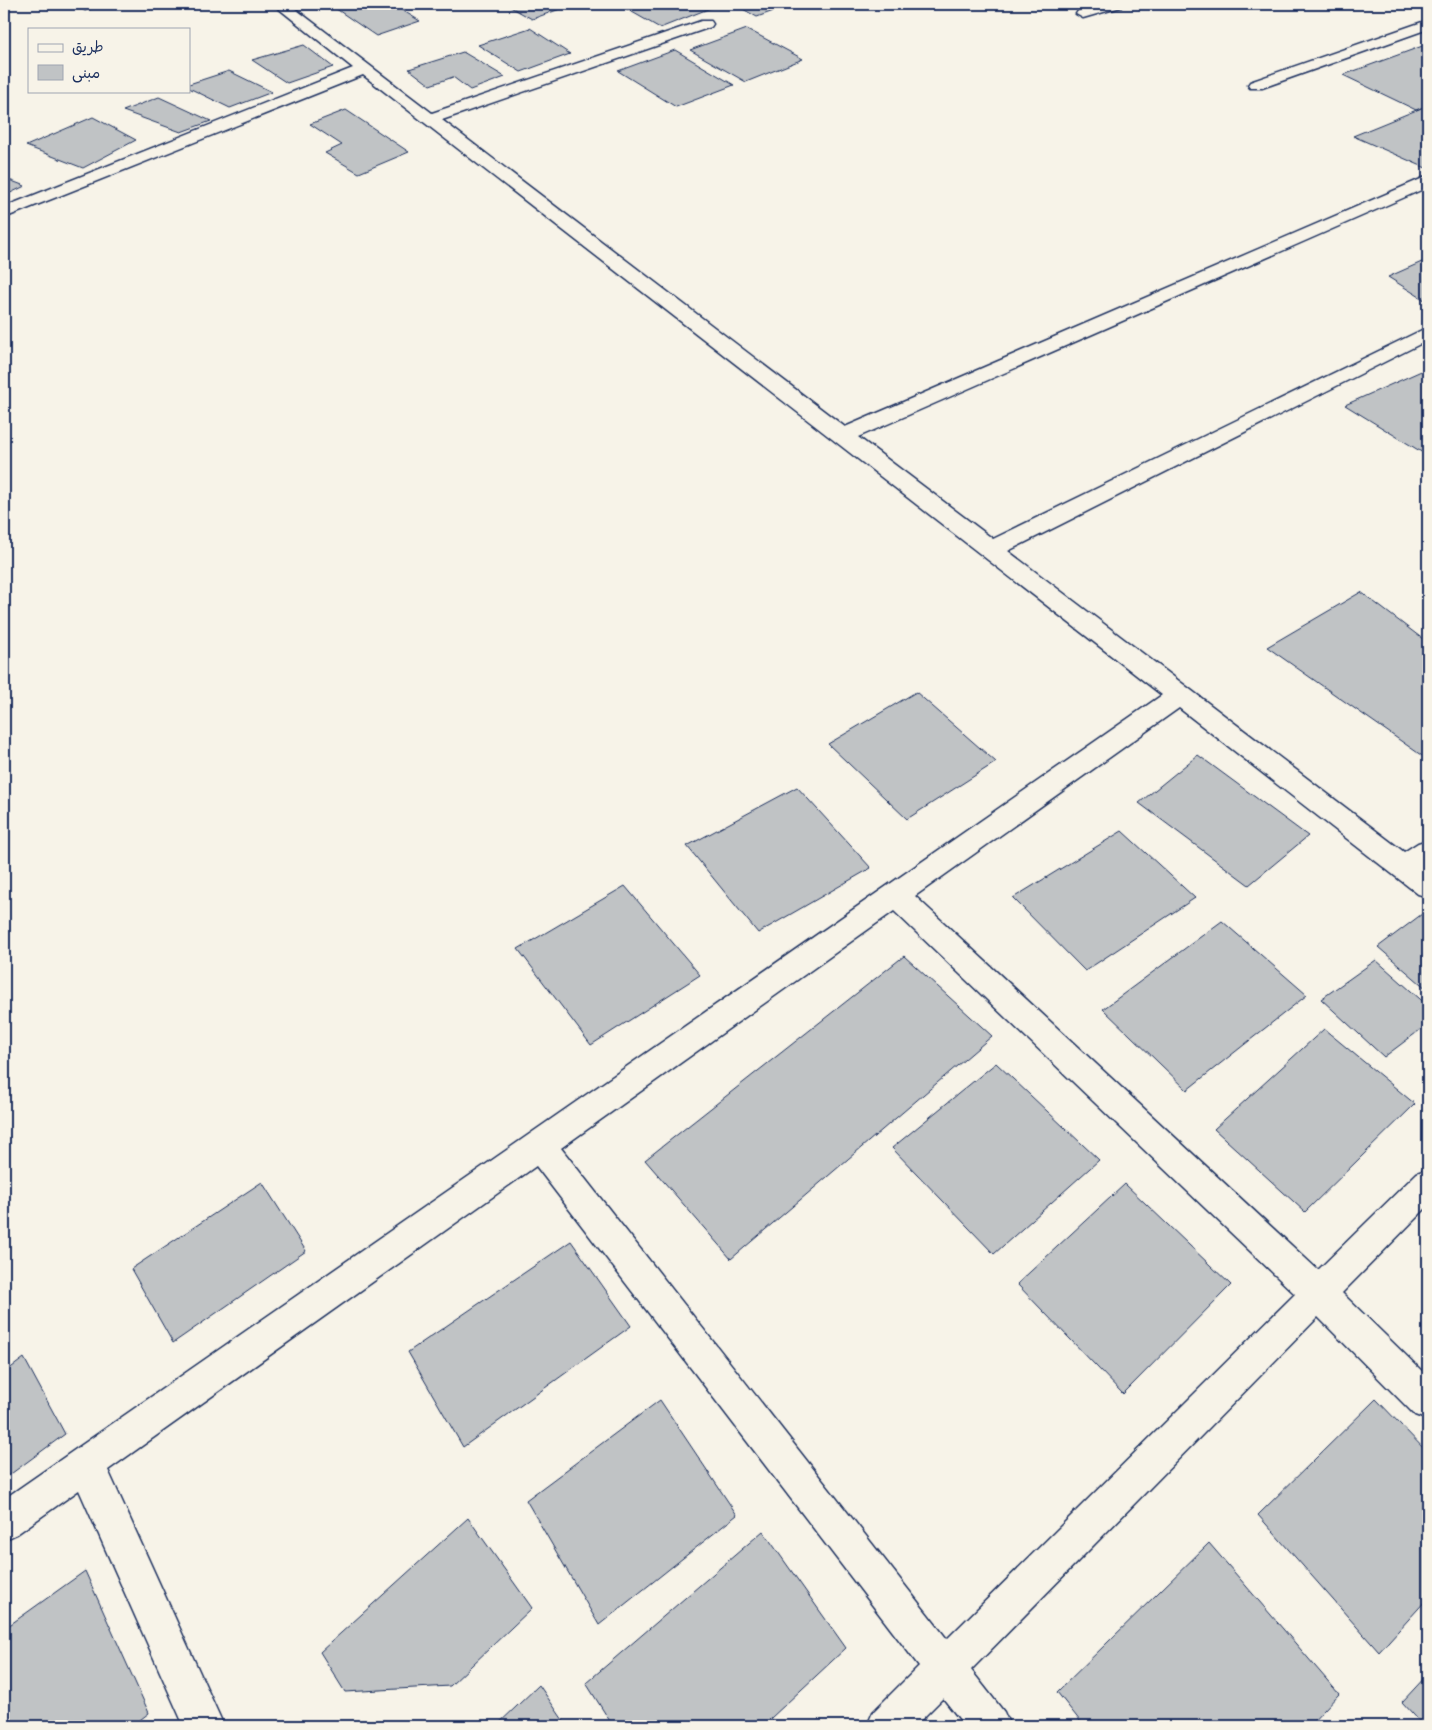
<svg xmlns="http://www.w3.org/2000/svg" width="1432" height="1730" viewBox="0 0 1432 1730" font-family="Kalam,'Playpen Sans Arabic',sans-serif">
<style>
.building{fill:#c0c3c5;stroke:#1b2f5e}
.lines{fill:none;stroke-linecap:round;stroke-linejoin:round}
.street-casing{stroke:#1b2f5e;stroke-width:3}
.street{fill:#f7f3e8;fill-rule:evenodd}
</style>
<rect width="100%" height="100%" fill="#f7f3e8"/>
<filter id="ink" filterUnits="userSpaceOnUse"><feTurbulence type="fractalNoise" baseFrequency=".02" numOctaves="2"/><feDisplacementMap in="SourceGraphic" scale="10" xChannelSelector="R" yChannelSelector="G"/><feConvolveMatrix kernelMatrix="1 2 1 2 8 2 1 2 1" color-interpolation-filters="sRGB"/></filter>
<g filter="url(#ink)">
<path class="building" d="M73 4H105L85 11Z
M329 4H392L420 21 376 36Z
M505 4H574L532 19Z
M618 4H708L713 7 660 28Z
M734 4H793L757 17Z
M530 28 570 54 521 72 478 45Z
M747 29 803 59 746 82 690 50Z
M1428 44V105L1416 110 1343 75Z
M304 45 333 67 287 83 252 60Z
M675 50 734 85 676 107 618 71Z
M463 52 505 77 470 90 453 77 430 85 409 69Z
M229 71 272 92 230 108 189 88V84Z
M159 97 211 121 181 132 123 111Z
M1424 107 1428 109V167L1426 168 1353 136Z
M346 110 409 152 359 173 325 153 342 145 310 124Z
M93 117 136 140 83 168 26 146Z
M4 178 25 186 4 196Z
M1424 261 1428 264V302L1388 277Z
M1428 368V456L1345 405Z
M1361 592 1428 643V760L1267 647Z
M916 692 996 762 907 819 828 744Z
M1198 755 1308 836 1249 885 1139 803Z
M797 787 871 868 758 933 687 846Z
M1122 831 1195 898 1085 971 1013 898Z
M625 886 700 975 591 1045 518 949Z
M1426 911 1428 913V990L1378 947Z
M1222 921 1307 995 1187 1090 1103 1009Z
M904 956 992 1036 731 1259 645 1160Z
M1376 960 1428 1006V1024L1384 1057 1321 999Z
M1324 1029 1415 1104 1305 1212 1214 1129Z
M996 1063 1099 1160 994 1254 892 1148Z
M262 1182 306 1251 173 1343 131 1269Z
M1125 1184 1231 1285 1123 1394 1017 1284Z
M571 1241 631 1326 463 1447 408 1352Z
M24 1358 65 1434 4 1479V1373Z
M1376 1399 1428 1453V1598L1379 1652 1258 1515Z
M660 1400 737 1515 599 1625 526 1500Z
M468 1518 532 1608 450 1686 345 1692 320 1652Z
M763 1531 846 1648 771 1718 777 1726H613L586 1683Z
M1209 1543 1339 1694 1309 1726H1084L1057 1692Z
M85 1571 149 1713 132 1726H4V1629Z
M1428 1674V1726H1424L1402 1702Z
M539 1685 567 1726H496Z"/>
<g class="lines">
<g class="street-casing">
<path id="street" d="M273 4H289L432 113 701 21H711L713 24 711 27 442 120 845 427 1428 176V187L858 437 993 539 1428 327V340L1008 551 1404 852 1418 843 1428 840V865L1424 868 1428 871V897L1418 894 1179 708 915 896 1318 1270 1417 1173 1428 1169V1206L1342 1293 1428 1377V1420L1415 1415 1318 1317 971 1670 1004 1712 1010 1726H965L943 1698 915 1726H867L873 1712 919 1666 536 1166 108 1470 224 1726H184L79 1490 17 1534 4 1540V1499L1162 695 363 75 4 218V207L353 68ZM894 911 1295 1294 947 1639 561 1148Z
M1101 4H1123L1121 7 1083 18 1076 14 1078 11Z
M1428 20V29L1262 88H1250L1248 85 1250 82Z"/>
</g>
<use href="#street" class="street"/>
</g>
</g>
<rect width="1432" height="1730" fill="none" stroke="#f7f3e8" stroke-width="20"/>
<rect x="10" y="10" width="1412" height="1710" fill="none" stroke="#1b2f5e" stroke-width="2" filter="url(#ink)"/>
<rect x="28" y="28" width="162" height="65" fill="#f7f3e8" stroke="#9fa5b1"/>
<rect x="38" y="44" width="25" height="8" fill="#f7f3e8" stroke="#9fa5b1"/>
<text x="72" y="52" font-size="15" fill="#1b2f5e">طريق</text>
<rect x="38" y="65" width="25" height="15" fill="#c0c3c5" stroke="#9fa5b1"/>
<text x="72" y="78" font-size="15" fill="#1b2f5e">مبنى</text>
</svg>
